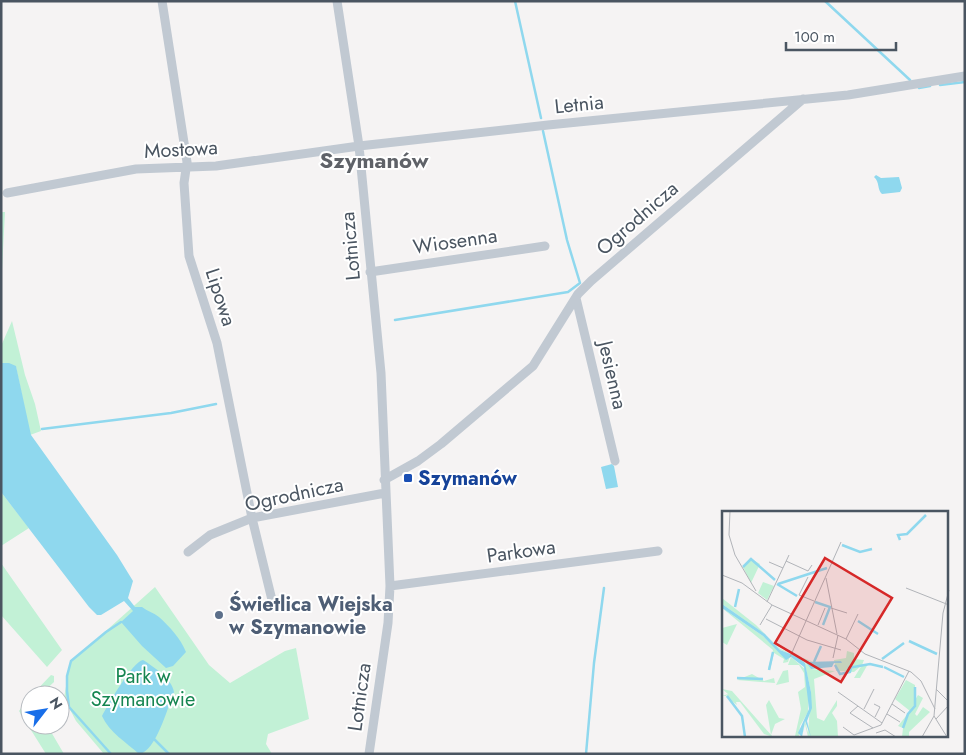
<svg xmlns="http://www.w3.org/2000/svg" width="966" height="755" viewBox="0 0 966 755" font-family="Jost,sans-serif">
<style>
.green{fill:#c2f1d6}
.water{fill:#8fd8ee}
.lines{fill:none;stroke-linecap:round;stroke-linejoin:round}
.stream{stroke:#8fd8ee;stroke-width:2.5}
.street{stroke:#c1c9d2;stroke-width:9}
.transit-dot{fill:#1a4fb4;stroke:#fff;stroke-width:2}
.service-dot{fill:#5c6f8a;stroke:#fff;stroke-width:2}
.labels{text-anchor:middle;stroke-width:4;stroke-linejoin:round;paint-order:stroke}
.street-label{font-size:20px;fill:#4a5561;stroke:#fff}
.transit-label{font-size:20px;font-weight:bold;fill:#164399;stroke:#fff;text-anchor:start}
.service-label{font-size:20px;font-weight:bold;fill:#4e5e75;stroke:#fff;text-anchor:start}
.park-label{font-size:20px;fill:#168651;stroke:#fff}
.quarter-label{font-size:22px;font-weight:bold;fill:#5f6268;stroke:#fff}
.inset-river{fill:none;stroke:#8fd8ee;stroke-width:2.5}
.inset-road{fill:none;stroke:#b1b4b9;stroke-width:1}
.view{fill:#d62828;fill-opacity:0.15;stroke:#d62828;stroke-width:2.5}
.inset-edge{fill:none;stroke:#4a5561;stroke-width:2.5}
</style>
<rect width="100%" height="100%" fill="#f5f3f3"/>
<path class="green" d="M1 212H5L1 288Z
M12 321 25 375 35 404 41 431 30 435 16 367 1 371V346Z
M1 492 29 528 1 546Z
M1 563 62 650 47 667 1 615Z
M155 587 209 665 230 683 285 651 296 648 309 719 268 734 266 744 272 754H104L76 721 64 698 70 663Z
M51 675 54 676V682L40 695H32Z
M30 697V725H47L64 754H46L19 711Z"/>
<path class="water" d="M876 175 881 178 899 177 902 188 900 192 882 194C877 190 880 182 874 177Z
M2 363H9L16 366 31 435 117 555 133 581 128 598 135 607H142C147 611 154 613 159 617 169 626 181 639 186 652L173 666 166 668 142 646 121 622 133 611 124 601 101 615H97L89 607 1 492Z
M612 464 614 466 618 487 606 489 601 467Z
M143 660C154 667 172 679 174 692 168 706 156 752 139 754 127 743 109 732 102 716 108 705 132 662 143 660Z"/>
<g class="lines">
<path class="stream" d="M515 1 541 118
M825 1 910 80
M940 85 965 82
M919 88 930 86
M395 320 568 292 580 283 567 240 543 131
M42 429 171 413 216 404
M154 739 169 754
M111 754 69 707 67 691V676L71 661 106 632 121 622
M586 754 594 663 604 588"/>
<path class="street" d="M162 1 187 162 184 183 189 256 217 343 252 518 272 600
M337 1 359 146 381 373 390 586 388 623 369 754
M7 193 136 169 216 166 359 146 548 125 848 95 965 76
M370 272 545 246
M576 298 615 461
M384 480 418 461 441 444 533 366 578 294 591 281 803 99
M188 552 210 535 252 518 385 493
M390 586 658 551"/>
</g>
<rect class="transit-dot" x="403" y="473" width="10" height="10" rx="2.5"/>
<circle class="service-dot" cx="219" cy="615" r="5"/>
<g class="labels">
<g class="street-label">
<text transform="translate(579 104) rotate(-6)" y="7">Letnia</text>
<text transform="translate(181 149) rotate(-3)" y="7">Mostowa</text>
<text transform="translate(637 218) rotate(-41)" y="7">Ogrodnicza</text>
<text transform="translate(455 241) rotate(-8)" y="7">Wiosenna</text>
<text transform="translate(350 246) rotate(-95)" y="7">Lotnicza</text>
<text transform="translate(221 297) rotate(72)" y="7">Lipowa</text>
<text transform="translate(613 375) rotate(77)" y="7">Jesienna</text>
<text transform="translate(294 494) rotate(-12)" y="7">Ogrodnicza</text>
<text transform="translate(521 551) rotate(-8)" y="7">Parkowa</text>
<text transform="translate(359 697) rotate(-82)" y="7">Lotnicza</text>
</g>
<g class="transit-label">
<text x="418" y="485">Szymanów</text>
</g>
<g class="service-label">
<text x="229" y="611">Świetlica Wiejska<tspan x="229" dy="23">w Szymanowie</tspan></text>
</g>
<g class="park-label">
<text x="143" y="683">Park w<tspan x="143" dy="23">Szymanowie</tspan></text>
</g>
<g class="quarter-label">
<text x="374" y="168">Szymanów</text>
</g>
</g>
<g transform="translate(722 511)">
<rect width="226" height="226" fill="#f5f3f3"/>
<path d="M28 47 38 53 29 72 21 56ZM41 71 52 75 45 89 36 82ZM0 87 34 114 57 137 69 143 58 139 44 124 0 93ZM0 97 41 125 64 148 68 145 66 151 61 152 62 148 52 142 48 159 46 158 51 139ZM15 113 5 134 0 131V117ZM125 140 132 142V148L142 149 140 154 146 153 138 167H132L140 154 132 161 114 160 112 149 124 147ZM71 142 79 148 85 154 81 147 92 151 86 150 89 158 113 160 92 168 95 207 102 210 115 189V195L110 202 115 210 116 226H86L83 213 80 226 83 210 86 222 89 181 83 153ZM69 146 83 158 87 183 86 201 78 215 77 226 73 225 79 198 76 181 83 176 82 162 77 154H66ZM66 159 67 171 54 174 61 160ZM30 163 42 170 52 167 53 172 15 169ZM184 169 193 174V189L196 184 201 187 193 203 195 205 201 196 208 201 187 221V226H180L181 217 176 215 188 200 173 188ZM0 178 10 180 51 226 42 223 18 191H14L15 194 4 186 6 183 4 185H0L6 183ZM47 189 57 207 63 208 53 213 49 224 44 194Z" fill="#c2f1d6"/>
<path d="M0 93 43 123 58 139 74 145 83 152 89 181 90 197 85 210 89 226 83 210 80 226 76 222 87 198 82 156 69 146 64 149 41 125 0 97ZM119 150 120 152H112L110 156 89 158 84 151Z" fill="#8fd8ee"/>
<path class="inset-river" d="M178 29 176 24 185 23 204 4M120 34 138 41 150 38M21 56 29 48 53 69M55 73 75 85M56 73 105 57M93 91 108 96 101 114M13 96 17 78M136 110 156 123M187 130 215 143M160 148 182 132M92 151 99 135M113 154 118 163 128 161 129 157M162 156 182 166M126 157 148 153 161 156M47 159 51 141M15 167 41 168M5 185 20 205 23 226M181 217 186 203 193 195V176"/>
<path class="inset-road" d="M8 0 7 24 13 44 34 80M64 50 86 60 90 54M47 51 61 57M0 64 20 72 50 94 124 128 143 143 189 161 199 170 213 198M86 66 77 84 92 90M104 67 115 123M184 77 227 94M45 91 67 44M109 97 125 102M44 108 85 129 119 139M38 114 50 94M96 114 103 97M124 128 136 103M55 134 70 141M68 146 119 31M111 147 116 124M214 178 227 191M116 181 160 212M152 193 158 196 153 206M170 193 183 202M136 195 128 202 151 217M142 198 152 178M165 203 178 211M212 205 225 226M214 208 227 194M121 216 132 224 159 214 187 160M154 222 163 219 174 226M200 226 212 205 221 102 227 79"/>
<path class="view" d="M103 47 170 87 119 171 53 132Z"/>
<rect width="226" height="226" class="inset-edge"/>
</g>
<rect width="966" height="755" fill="none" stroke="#4a5561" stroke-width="5"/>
<g transform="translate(45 710) rotate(59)"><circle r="24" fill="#ffffff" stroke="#b7bbc0"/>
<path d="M0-4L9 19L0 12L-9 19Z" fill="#186ee9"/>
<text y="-8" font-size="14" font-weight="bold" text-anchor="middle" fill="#4a5561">N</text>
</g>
<path d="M786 42v8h110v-8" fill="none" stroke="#4a5561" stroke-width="2.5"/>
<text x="794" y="42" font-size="15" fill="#4a5561" stroke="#ffffff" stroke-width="4" paint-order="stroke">100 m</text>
</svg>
